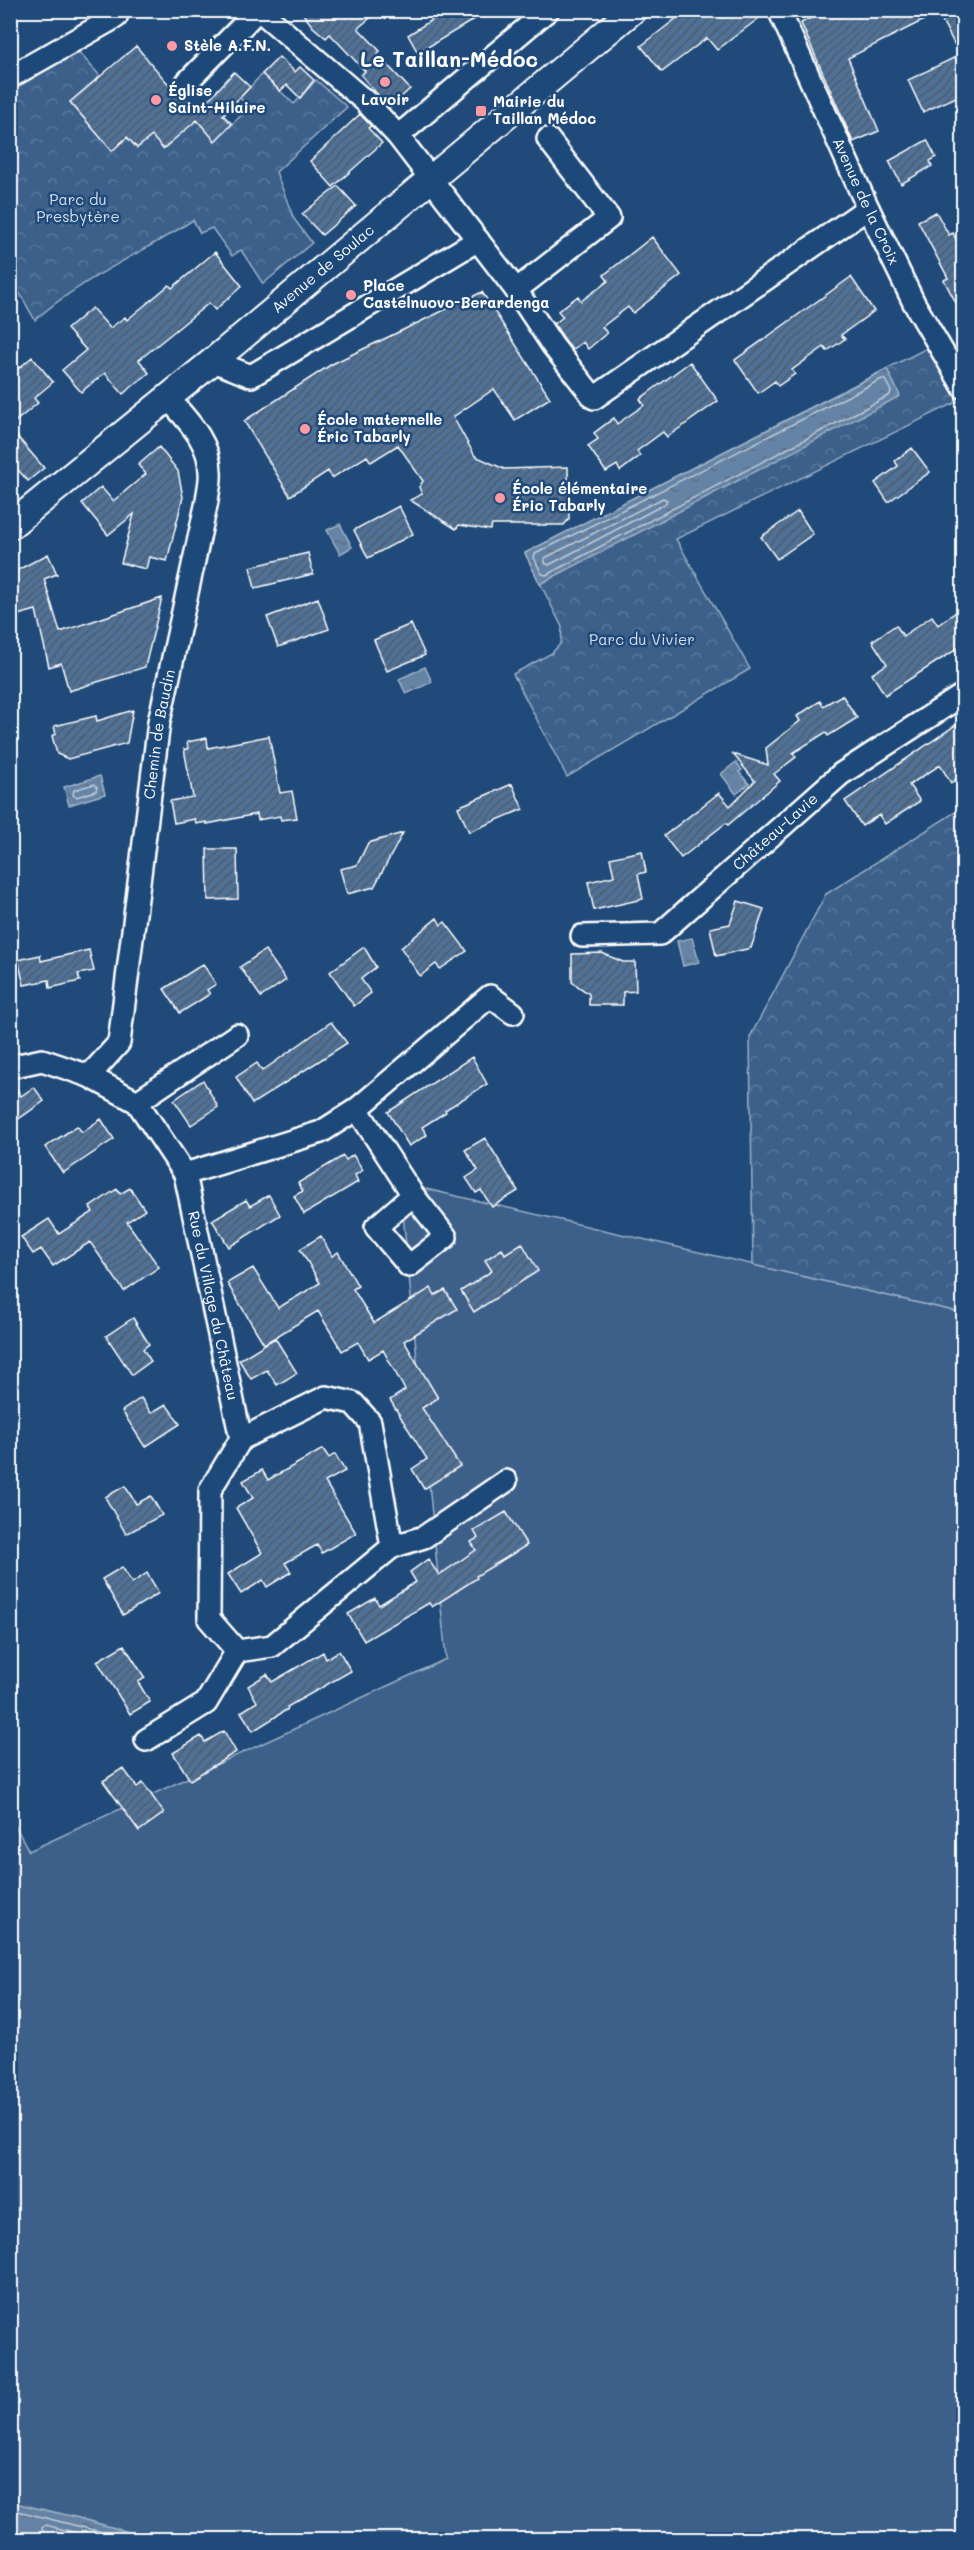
<svg xmlns="http://www.w3.org/2000/svg" width="974" height="2550" viewBox="0 0 974 2550" font-family="Mali,sans-serif">
<style>
.grass{fill:#3c618b;stroke:#9eb0c5;stroke-width:1.5}
.forest{fill:url(#forest-crowns);stroke:#9eb0c5;stroke-width:1.5}
.water{fill:url(#water-ripples);stroke:#a3b5c8;stroke-width:1.5}
.lines{fill:none;stroke-linecap:round;stroke-linejoin:round}
.shore{stroke:#c1cddb;stroke-width:1.5}
.building{fill:url(#building-hatch);stroke:#fff;stroke-width:1.5}
.minor-casing{stroke:#fff;stroke-width:26}
.major-casing{stroke:#fff;stroke-width:30}
.minor{stroke:#1f4a7a;stroke-width:21}
.major{stroke:#1f4a7a;stroke-width:26}
.poi-dot{fill:#ff9aa2;stroke:#1f4a7a;stroke-width:2}
.labels{text-anchor:middle;stroke-width:5;stroke-linejoin:round;paint-order:stroke}
.poi-label{font-size:15px;font-weight:bold;fill:#fff;stroke:#1f4a7a;text-anchor:start}
.park-label{font-size:15px;fill:#d8dfe8;stroke:#1f4a7a}
.street-label{font-size:15px;fill:#fff;stroke:#1f4a7a}
.district-label{font-size:21px;font-weight:bold;fill:#fff;stroke:#1f4a7a}
</style>
<defs>
<pattern id="forest-crowns" width="20" height="18" patternUnits="userSpaceOnUse" patternTransform="scale(1.5)"><rect width="20" height="18" fill="#3c618b"/><path d="M2 6a3 3 0 1 1 6 0M12 15a3 3 0 1 1 6 0" fill="none" stroke="#59799c"/></pattern>
<pattern id="water-ripples" width="26" height="14" patternUnits="userSpaceOnUse" patternTransform="scale(1.5)"><rect width="26" height="14" fill="#6583a4"/><path d="M2 4q2-2 4 0t4 0M15 11q2-2 4 0t4 0" fill="none" stroke="#5b6d81"/></pattern>
<pattern id="building-hatch" width="6" height="6" patternUnits="userSpaceOnUse" patternTransform="scale(1.5)"><rect width="6" height="6" fill="#507197"/><path d="M-1 1l2-2M0 6l6-6M5 7l2-2" fill="none" stroke="#4e5b6a"/></pattern>
</defs>
<rect width="100%" height="100%" fill="#1f4a7a"/>
<filter id="ink" filterUnits="userSpaceOnUse"><feTurbulence type="fractalNoise" baseFrequency=".0167" numOctaves="2"/><feDisplacementMap in="SourceGraphic" scale="12" xChannelSelector="R" yChannelSelector="G"/><feConvolveMatrix kernelMatrix="1 2 1 2 8 2 1 2 1" color-interpolation-filters="sRGB"/></filter>
<g filter="url(#ink)">
<path class="grass" d="M400 1183 963 1313V2539H11L10 1816 29 1851 446 1659Z"/>
<path class="forest" d="M76 49 100 76 70 102 112 150 127 137 137 148 152 136 193 116 215 140 249 108 240 98 262 74 294 104 316 80 347 107 276 172 294 219 312 243 263 284 241 250 232 256 212 228 200 233 193 220C141 254 82 278 35 320L11 278 10 85Z
M929 347 961 400 676 539 750 669 567 777 513 674 552 653 561 643 562 627 525 553Z
M963 807V1313L753 1265 750 1037 826 894Z"/>
<path class="water" d="M887 369 900 396 540 584 525 553Z
M340 524 352 547 340 554 327 530Z
M425 667 432 682 406 694 399 679Z
M736 762 742 770 739 772 749 784 736 794 721 774Z
M100 776 105 794 69 805 64 787Z
M692 938 699 962 683 966 677 941Z
M11 2502 75 2517 154 2539H39L11 2530Z"/>
<g class="lines">
<path class="shore" d="M882 379 885 380 891 391 890 395 546 575 542 574 534 558 535 554Z
M663 498 667 500 665 504 549 565 545 563V558Z
M94 784 97 787 96 791 76 797 73 795 74 790Z
M10 2509 133 2540
M45 2540 42 2528 45 2525 105 2540"/>
</g>
<path class="building" d="M300 10H380L358 28 380 51 377 54 410 89 389 108 361 75 365 71 330 34 326 38 313 27Z
M447 10H490L418 53 408 35Z
M687 10H767V12L717 50 707 38 662 72 641 46Z
M826 10H963V94L923 112 908 80 960 55 938 13 848 58 879 131 853 142 801 23Z
M136 46 176 93 178 91 182 94 198 111 234 72 250 87 223 115 232 124 215 141 197 120 163 149 152 136 137 148 127 137 112 151 70 102Z
M279 57 295 72 300 67 314 80 300 98 287 85 280 91 262 74Z
M360 114 371 126 368 128 382 143 333 187 310 161Z
M927 140 936 157 930 161 932 166 901 184 889 161Z
M338 186 356 206 322 235 302 214Z
M936 212 949 235 953 233 963 253V316L944 280 948 278 918 221Z
M652 237 681 275 633 313 628 307 602 327 607 333 588 349 583 342 572 350 554 324 563 317 558 311 578 296 581 301 608 281 604 275Z
M215 252 242 286 215 310 209 303 139 360 149 373 123 394 105 373 81 392 62 370 86 350 67 329 92 308 110 328 125 317 127 320 169 285 172 288Z
M851 277 874 311 841 335 845 339 827 351 824 347 792 370 795 374 778 386 775 381 758 393 735 360Z
M482 292 550 398 515 420 494 389 453 417 475 456 504 469 568 467 569 519 564 525H492L490 530 459 525 456 529 410 500 422 494 419 487 423 481 398 445 371 462 367 456 332 478 328 471 290 496 244 421 332 364Z
M32 357 53 382 34 398 38 403 10 426V376Z
M690 362 718 401 667 437 663 432 637 451 640 456 620 471 617 465 606 472 588 446 598 439 594 433 614 418 617 424 644 405 640 399Z
M10 428 44 468 28 481 10 461Z
M159 447 178 471 183 497 167 561 149 557 146 569 121 563 134 514 108 535 82 503 101 487 113 501 146 474 138 465Z
M912 448 930 472 888 502 875 483 898 466 895 461Z
M399 506 413 534 368 558 354 530Z
M798 511 813 534 777 559 761 537Z
M308 553 313 574 255 588 250 567Z
M48 554 57 574 44 579 60 632 162 598 145 667 69 691 61 663 49 667 36 610 14 616 10 604V574Z
M318 598 329 629 278 647 267 617Z
M963 607V645L885 695 872 674 887 664 872 641 896 625 903 636 932 616 938 625Z
M411 624 425 655 387 671 374 640Z
M842 695 857 718 828 736 826 732 793 753 796 757 774 774 780 781 728 825 726 823 681 858 664 836 719 793 730 806 755 781 733 754 768 765 766 748 800 721 797 716 820 701 823 706Z
M133 710 127 743 68 759 57 754 52 736 56 734 54 726 96 716 97 721Z
M963 720V774L951 783 940 765 909 785 920 801 885 824 879 815 862 826 845 801Z
M269 736 280 793 292 791 297 818 281 820 280 816 258 820 257 814 207 824V822L196 824 195 819 174 823 170 801 193 797 184 749H188L187 742 207 738 208 748Z
M512 784 523 809 469 832 458 807Z
M403 833 374 887 347 894 340 869 357 865 368 843Z
M207 849H237L238 899 208 900Z
M642 851 646 872 638 874 643 899 594 910 588 882 614 876 610 858Z
M738 901 764 909 751 948 716 956 710 928 730 924Z
M437 918 441 925 445 922 467 951 440 969 436 964 420 976 401 948Z
M364 947 376 967 361 979 371 993 354 1006 330 972Z
M89 950 94 971 78 974 80 981 50 988 49 980 24 985 18 960 40 955 41 961Z
M265 950 286 980 261 997 240 967Z
M602 953 623 962H635L636 991 623 992V1005H589V994L572 982V954Z
M203 964 216 984 207 990 210 994 180 1013 164 989Z
M331 1022 347 1043 252 1104 236 1077 257 1063 262 1071Z
M472 1057 487 1084 445 1110 446 1112 422 1127 427 1135 409 1146 388 1112Z
M10 1079 21 1096 34 1087 44 1101 10 1125Z
M203 1080 218 1107 191 1125 174 1100Z
M101 1119 114 1139 63 1173 45 1147 77 1126 82 1132Z
M485 1138 518 1191 492 1207 481 1190 476 1193 466 1178 478 1170 465 1150Z
M353 1155 363 1170 355 1175 358 1182 304 1214 294 1196 303 1191 298 1183 343 1156 346 1160Z
M130 1188 145 1210 127 1222 159 1267 124 1291 90 1242 53 1266 41 1249 33 1254 21 1237 49 1219 59 1234 93 1212 90 1207 117 1189 120 1194Z
M269 1195 280 1215 229 1247 212 1220 246 1200 250 1206Z
M321 1236 332 1256 338 1252 358 1286 353 1289 374 1323 431 1288 435 1295 445 1290 457 1309 404 1341 438 1398 422 1408 460 1466 424 1489 412 1469 427 1459 390 1400 405 1390 383 1350 368 1359 358 1342 342 1351 318 1311 264 1344 227 1283 253 1268 278 1308 320 1283 300 1249Z
M522 1243 538 1271 474 1312 461 1291 492 1271 485 1260 502 1249 505 1254Z
M133 1318 149 1344 143 1349 151 1361 132 1375 106 1336Z
M275 1338 297 1373 277 1385 267 1370 251 1379 239 1360Z
M141 1398 151 1413 166 1404 180 1424 145 1447 122 1411Z
M323 1449 329 1458 335 1454 345 1471 325 1482 356 1533 322 1553 317 1545 285 1563 291 1572 267 1587 263 1580 241 1594 228 1574 262 1553 236 1508 253 1498 243 1481 262 1470 268 1480Z
M125 1486 136 1504 151 1496 162 1515 126 1534 105 1497Z
M506 1512 527 1545 476 1576 477 1578 432 1607 429 1603 364 1641 348 1614 375 1598 379 1605 416 1582 410 1572 428 1559 439 1575 476 1550 471 1542 478 1538 474 1531Z
M122 1567 132 1583 147 1573 159 1593 123 1615 102 1579Z
M124 1645 145 1678 138 1682 150 1702 130 1714 97 1661Z
M339 1651 351 1671 287 1707 288 1709 253 1731 241 1712 257 1702 248 1686 267 1674 272 1682 323 1652 326 1659Z
M224 1731 236 1752 190 1780 173 1753 201 1736 205 1742Z
M123 1768 137 1787 143 1783 164 1813 139 1831 103 1781Z"/>
<g class="lines">
<g class="minor-casing">
<g id="minor">
<path d="M259 10 366 102 398 136 516 290 553 346 594 398 868 208"/>
<path id="s1" d="M779 10 868 208 914 303 964 388"/>
<path d="M10 77 116 17 119 10"/>
<path d="M187 82 258 10"/>
<path d="M398 136 548 10"/>
<path d="M516 290 609 218 548 139"/>
<path d="M213 361 251 376 478 240"/>
<path id="s2" d="M582 936 660 934 841 774 964 694"/>
<path id="s3" d="M10 1067 42 1060 89 1076 137 1102 185 1174 241 1439 210 1490 209 1619 237 1651 272 1646 392 1547 370 1422 353 1403 326 1397 241 1439"/>
<path id="s4" d="M89 1076 119 1043 159 722 207 501C208 491 211 481 210 472 210 441 186 419 168 398"/>
<path d="M137 1102 237 1035"/>
<path d="M357 1109 413 1195 446 1237 409 1266 376 1227 413 1195"/>
<path d="M185 1174 321 1132 357 1109 490 996 513 1013"/>
<path d="M392 1547 424 1537 506 1481"/>
<path d="M146 1740 206 1703 237 1651"/>
</g>
</g>
<g class="major-casing">
<g id="major">
<path id="s5" d="M10 526 213 361 633 10"/>
</g>
</g>
<use href="#minor" class="minor"/>
<use href="#major" class="major"/>
</g>
</g>
<g class="poi-dot">
<circle cx="172" cy="46" r="6"/>
<circle cx="385" cy="82" r="6"/>
<circle cx="156" cy="100" r="6"/>
<rect x="475" y="105" width="12" height="12" rx="3"/>
<circle cx="351" cy="295" r="6"/>
<circle cx="305" cy="429" r="6"/>
<circle cx="500" cy="498" r="6"/>
</g>
<g class="labels">
<g class="poi-label">
<text x="184" y="51">Stèle A.F.N.</text>
<text x="168" y="96">Église<tspan x="168" dy="17">Saint-Hilaire</tspan></text>
<text x="385" y="105" text-anchor="middle">Lavoir</text>
<text x="493" y="107">Mairie du<tspan x="493" dy="17">Taillan Médoc</tspan></text>
<text x="363" y="291">Place<tspan x="363" dy="17">Castelnuovo-Berardenga</tspan></text>
<text x="317" y="425">École maternelle<tspan x="317" dy="17">Éric Tabarly</tspan></text>
<text x="512" y="494">École élémentaire<tspan x="512" dy="17">Éric Tabarly</tspan></text>
</g>
<g class="park-label">
<text x="78" y="205">Parc du<tspan x="78" dy="17">Presbytère</tspan></text>
<text x="642" y="645">Parc du Vivier</text>
</g>
<g class="street-label">
<text dy="5" stroke="none"><textPath href="#s1" startOffset="210">Avenue de la Croix</textPath></text>
<text dy="5" stroke="none"><textPath href="#s5" startOffset="405">Avenue de Soulac</textPath></text>
<text dy="5" stroke="none"><textPath href="#s4" startOffset="356">Chemin de Baudin</textPath></text>
<text dy="5" stroke="none"><textPath href="#s2" startOffset="232">Château-Lavie</textPath></text>
<text dy="5" stroke="none"><textPath href="#s3" startOffset="358">Rue du Village du Château</textPath></text>
</g>
<g class="district-label">
<text x="449" y="67">Le Taillan-Médoc</text>
</g>
</g>
<rect width="974" height="2550" fill="none" stroke="#1f4a7a" stroke-width="36"/>
<rect x="18" y="18" width="938" height="2514" fill="none" stroke="#fff" stroke-width="2" filter="url(#ink)"/>
</svg>
